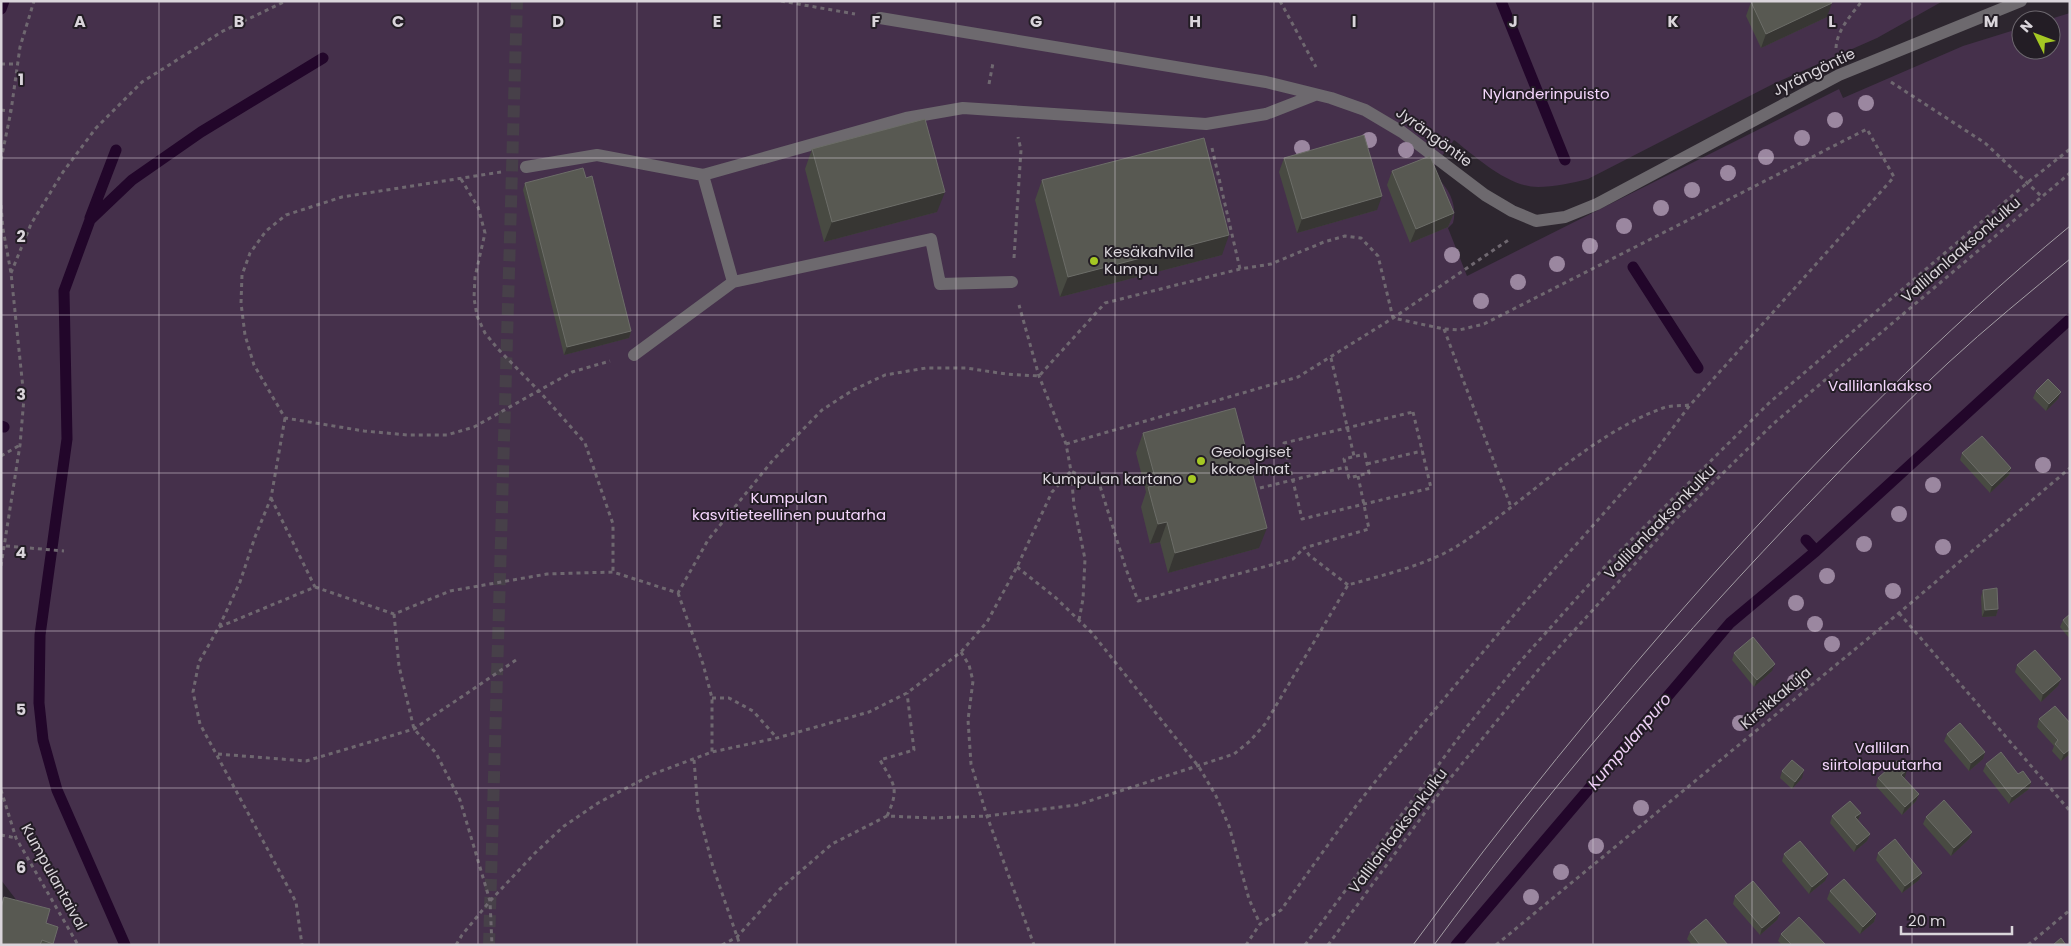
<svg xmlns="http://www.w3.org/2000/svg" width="2071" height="946" viewBox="0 0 2071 946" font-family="Poppins,sans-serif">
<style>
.green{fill:#45304b}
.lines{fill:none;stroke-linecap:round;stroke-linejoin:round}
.stream{stroke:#22062a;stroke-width:11}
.minor-tunnel{stroke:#474049;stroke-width:12;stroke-dasharray:12 6;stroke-linecap:butt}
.path{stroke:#6f6870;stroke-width:3;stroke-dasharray:4 4;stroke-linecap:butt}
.minor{stroke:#6d696e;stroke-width:12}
.tram{stroke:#a39da4;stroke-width:1}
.tree{fill:#9b87a0}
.wall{fill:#484a42}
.shaded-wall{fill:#373633}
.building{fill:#585952;stroke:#6c6d68}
.grid{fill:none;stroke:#dad5db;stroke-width:1;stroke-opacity:0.55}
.poi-dot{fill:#a5c823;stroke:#231d25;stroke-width:2}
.labels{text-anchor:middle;stroke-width:4;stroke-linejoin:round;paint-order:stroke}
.street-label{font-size:15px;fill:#dad5db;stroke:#231d25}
.park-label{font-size:15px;fill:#f5d6fd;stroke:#231d25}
.poi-label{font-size:15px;fill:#dad5db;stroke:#231d25;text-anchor:start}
.water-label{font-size:16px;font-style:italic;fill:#f1d2f9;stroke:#231d25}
.grid-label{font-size:16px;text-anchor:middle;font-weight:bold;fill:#dad5db;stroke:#231d25;stroke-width:4;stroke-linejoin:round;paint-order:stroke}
</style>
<rect width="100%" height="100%" fill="#2d262f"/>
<path class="green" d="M1 1H1943L1877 38 1773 84 1588 179C1572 183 1554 187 1538 187 1508 187 1476 157 1454 140L1435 165 1426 169C1444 180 1459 201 1453 223L1448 228 1467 276 1839 89 1843 98 1963 46 2021 28V50H2051V20H2047L2070 13V945H51L1 880Z"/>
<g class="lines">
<path class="stream" d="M1501 1 1565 160
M1 9 4 1
M90 218 116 150
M1633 267 1698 368
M1 426 4 427
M1806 540 1816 551
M125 945 57 790 43 740 39 703 40 635 67 439 64 291 90 220 132 180 201 132 323 58
M1456 945 1730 623 1816 551 2070 319"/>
<path class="minor-tunnel" d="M489 945 517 1"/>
<path class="path" d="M781 1 855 14
M1280 1 1316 67
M1836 48C1837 30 1851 15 1862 1
M1 64H18
M1891 82 1985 143 2041 196
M989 84 993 63
M1 110 11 111
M1212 148 1240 269
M1 160 11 111 20 47 34 1
M501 172 342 197 286 215 266 231 250 253 242 275 241 303 245 335 254 365 285 418 364 431 408 435H447L474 427 572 372 610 361
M461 179 478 207 485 233 475 277 474 298 477 316 485 333 498 349 539 391 585 443 613 524V572
M1 205 3 229 11 273 24 398 20 445 1 566
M1014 258 1021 150 1018 137
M11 273 31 224 63 172 96 128 142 82 223 31 286 1
M1444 329 1511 507
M1331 358 1354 456
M1413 412 1431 488 1302 519 1284 443Z
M285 418 271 498 255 537 240 582 219 627 199 662 193 692 200 724 296 902 302 945
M1066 444 1298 377 1393 318 1510 239
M1365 454 1369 473 1349 478 1344 459Z
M1 456 20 445
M1367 464 1422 451
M1260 488 1346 467
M271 498 315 587
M6 546 64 551
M1017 567 1056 598 1092 633 1199 767 1216 796 1229 826 1249 899 1260 924
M1348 585 1309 555 1304 548 1369 529 1358 476
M678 593 703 664 712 698V752
M1899 613 2070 811
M394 614 399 666 414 729 436 753 460 800 490 901 492 945
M1079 620 1083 599 1085 559 1074 506 1071 471 1100 486 1126 569 1138 601 1293 559 1304 548
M219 627 315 587 394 614 450 591 547 574 613 572 678 593 708 540 773 460 822 410 853 390 885 375 926 368H966L1006 374 1039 376 1105 303 1240 269 1271 264 1324 242 1345 236 1361 238 1378 256 1393 318 1444 329 1459 330 1484 324 1867 129 1894 177 1690 405 1636 477 1519 609 1382 773 1356 806 1281 910 1260 924 1246 945
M961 652 969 665 973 681 968 720 971 764 987 816 1034 945
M712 698H729L753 711 777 738
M218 754 306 761 414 729 519 658
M694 760 698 810 713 867 740 945
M1 790 16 838 78 945
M887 816C900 788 894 785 880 760L914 750 907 693
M1 835 16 838
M456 945 462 935 490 901 535 853 564 826 598 803 653 774 712 752 777 738 869 712 907 693 961 652 987 622 1017 567 1052 492 1071 471 1066 444 1039 376 1019 305
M722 945 737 937 780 889 832 844 887 816 932 818 987 816 1077 805 1234 754 1250 741 1265 724 1348 585C1386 574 1429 565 1462 543 1526 501 1591 434 1663 408 1671 405 1681 406 1690 405
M1305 945 1465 729 1518 664 1609 562 1770 402 2027 183 2070 149
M1328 945 1448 781 1539 669 1673 522 1773 424 2070 173
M1496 945 1899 613 2070 468
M2028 945 2070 910"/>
<path class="minor" d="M880 18 1266 82 1331 98 1365 110 1402 132 1485 195 1512 211 1536 221 1565 217 1597 204 1839 75 2021 1
M526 167 597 155 703 175 906 118 963 108 1206 124 1266 114 1315 95
M703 175 733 282
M634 355 733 282 931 239 940 284 1012 282"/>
<path class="tram" d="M1413 945C1506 818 1605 696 1709 579 1822 453 1939 334 2070 226
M1434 945C1542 798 1661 659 1786 527 1839 472 1892 415 1948 363 1987 327 2029 293 2070 259"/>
</g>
<g class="tree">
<circle cx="1866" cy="103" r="8"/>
<circle cx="1835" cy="120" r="8"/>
<circle cx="1802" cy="138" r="8"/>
<circle cx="1369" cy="140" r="8"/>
<circle cx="1302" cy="148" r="8"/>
<circle cx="1406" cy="150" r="8"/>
<circle cx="1766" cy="157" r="8"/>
<circle cx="1728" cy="173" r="8"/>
<circle cx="1692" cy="190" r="8"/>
<circle cx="1661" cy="208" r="8"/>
<circle cx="1624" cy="226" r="8"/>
<circle cx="1590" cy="246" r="8"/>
<circle cx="1452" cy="255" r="8"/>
<circle cx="1557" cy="264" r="8"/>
<circle cx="1518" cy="282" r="8"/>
<circle cx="1481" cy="301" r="8"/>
<circle cx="2043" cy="465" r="8"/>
<circle cx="1933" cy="485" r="8"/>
<circle cx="1899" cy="514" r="8"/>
<circle cx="1864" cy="544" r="8"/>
<circle cx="1943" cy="547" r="8"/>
<circle cx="1827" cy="576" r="8"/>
<circle cx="1893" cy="591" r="8"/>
<circle cx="1796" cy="603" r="8"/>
<circle cx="1815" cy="624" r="8"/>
<circle cx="1832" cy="644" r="8"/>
<circle cx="1795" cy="682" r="8"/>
<circle cx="1740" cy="723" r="8"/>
<circle cx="1641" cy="808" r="8"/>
<circle cx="1596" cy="846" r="8"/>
<circle cx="1561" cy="872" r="8"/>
<circle cx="1531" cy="897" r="8"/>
</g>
<path class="wall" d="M1751 2 1827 17 1761 48 1746 16Z
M812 149 937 212 824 242 805 169Z
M1284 158 1377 210 1297 233 1279 172Z
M1392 171 1454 213 1448 227 1410 243 1387 185Z
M586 178 631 331 629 338 564 355 523 190 525 183Z
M1042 180 1222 255 1060 297 1035 200Z
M2036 391 2058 399 2046 411 2033 398Z
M1143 433 1259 548 1168 573 1160 542 1150 544 1141 507 1146 492 1136 453Z
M1962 453 2011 468 2009 475 1990 493 1960 460Z
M1983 590 1998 609 1996 616 1982 617 1981 597Z
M2070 614V639L2060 627 2063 620Z
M1734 653 1772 671 1754 687 1732 660Z
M2017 665 2058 686 2041 702 2015 672Z
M2039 719 2070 754 2061 761 2052 751 2054 746 2037 727Z
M1947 734 1985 752 1983 759 1969 771 1944 741Z
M1986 764 2018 774 2031 782 2029 789 2009 804 1983 771Z
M1782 771 1802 778 1792 789 1780 778Z
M1905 777 1904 778 1919 794 1916 801 1902 815 1876 786 1878 778Z
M1861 813 1858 820 1870 834 1867 841 1854 852 1830 823 1832 816Z
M1926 817 1972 832 1969 839 1951 856 1923 824Z
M1878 853 1919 880 1902 893 1876 860Z
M1784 854 1825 881 1809 894 1782 861Z
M1830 891 1876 914 1874 922 1860 934 1827 899Z
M1735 896 1777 920 1760 935 1733 904Z
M4 897 46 923 58 927 53 945H1V905Z
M1690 932 1728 945H1692L1687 939Z
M1781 934 1826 945H1782L1778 941Z"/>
<path class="shaded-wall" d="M1832 3 1827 17 1761 48 1766 34Z
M945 192 937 212 824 242 832 222Z
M1382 196 1377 210 1297 233 1302 219Z
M1454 213 1448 227 1410 243 1416 229Z
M1229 235 1222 255 1060 297 1068 277Z
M631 331 629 338 564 355 567 347Z
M2061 392 2058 399 2046 411 2049 404Z
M2011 468 2009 475 1990 493 1992 486Z
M1167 522 1160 542 1150 544 1158 524Z
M1267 528 1259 548 1168 573 1175 553Z
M1998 609 1996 616 1982 617 1985 610Z
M1775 664 1772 671 1754 687 1757 680Z
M2061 679 2058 686 2041 702 2043 694Z
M2070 749V754L2061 761 2064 754Z
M1985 752 1983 759 1969 771 1971 763Z
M1804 770 1802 778 1792 789 1795 782Z
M1907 770 1905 777 1899 782 1901 775Z
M2031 782 2029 789 2009 804 2012 797Z
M1919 794 1916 801 1902 815 1905 807Z
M1861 813 1858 820 1855 817Z
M1972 832 1969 839 1951 856 1954 848Z
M1870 834 1867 841 1854 852 1857 845Z
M1922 873 1919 880 1902 893 1905 886Z
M1828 874 1825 881 1809 894 1812 887Z
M1780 913 1777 920 1760 935 1762 928Z
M1876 914 1874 922 1860 934 1863 927Z"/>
<path class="building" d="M1754 1H1831L1832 3 1766 34 1751 2Z
M925 119 945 192 832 222 812 149Z
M1364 135 1382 196 1302 219 1284 158Z
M1204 138 1229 235 1068 277 1042 180Z
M1430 156 1454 213 1416 229 1392 171Z
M583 168 586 178 592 176 631 331 567 347 525 183Z
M2048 379 2061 392 2049 404 2036 391Z
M1235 408 1267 528 1175 553 1167 522 1158 524 1153 506 1148 487 1157 485 1143 433Z
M1982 436 2011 468 1992 486 1962 453Z
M1997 588 1998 609 1985 610 1983 590Z
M2070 614V629L2063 620Z
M1753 637 1775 664 1757 680 1734 653Z
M2035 650 2061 679 2043 694 2017 665Z
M2055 706 2070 723V749L2064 754 2055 744 2058 740 2039 719Z
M1960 723 1985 752 1971 763 1947 734Z
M2001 752 2018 774 2023 771 2031 782 2012 797 1986 764Z
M1792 760 1804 770 1795 782 1782 771Z
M1898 760 1907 770 1901 775 1919 794 1905 807 1878 778Z
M1944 800 1972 832 1954 848 1926 817Z
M1850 801 1861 813 1855 817 1870 834 1857 845 1832 816Z
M1895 839 1922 873 1905 886 1878 853Z
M1800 841 1828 874 1812 887 1784 854Z
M1844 879 1876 914 1863 927 1830 891Z
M1753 881 1780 913 1762 928 1735 896Z
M4 897 50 909 46 923 58 927 53 944 42 940 40 945H1V908Z
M1799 917 1826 945H1792L1781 934Z
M1706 919 1728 945H1700L1690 932Z
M2061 938 2066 945H2053Z"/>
<path class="grid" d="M159 1V945M319 1V945M478 1V945M637 1V945M797 1V945M956 1V945M1115 1V945M1274 1V945M1434 1V945M1593 1V945M1752 1V945M1912 1V945M1 158H2070M1 315H2070M1 473H2070M1 631H2070M1 788H2070"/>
<g class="poi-dot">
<circle cx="1094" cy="261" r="5"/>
<circle cx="1201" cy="461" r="5"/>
<circle cx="1192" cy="479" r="5"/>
</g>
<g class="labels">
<g class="street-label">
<text transform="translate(1814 72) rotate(-26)" y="5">Jyrängöntie</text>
<text transform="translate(1434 137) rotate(36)" y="5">Jyrängöntie</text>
<text transform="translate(1961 250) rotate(-41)" y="5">Vallilanlaaksonkulku</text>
<text transform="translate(1660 522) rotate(-46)" y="5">Vallilanlaaksonkulku</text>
<text transform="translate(1776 698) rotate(-40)" y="5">Kirsikkakuja</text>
<text transform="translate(1398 831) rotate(-53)" y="5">Vallilanlaaksonkulku</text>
<text transform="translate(54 877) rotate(61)" y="5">Kumpulantaival</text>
</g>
<g class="park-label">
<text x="1546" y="99">Nylanderinpuisto</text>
<text x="1880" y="391">Vallilanlaakso</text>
<text x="789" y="503">Kumpulan<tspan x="789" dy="17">kasvitieteellinen puutarha</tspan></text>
<text x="1882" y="753">Vallilan<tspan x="1882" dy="17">siirtolapuutarha</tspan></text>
</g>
<g class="poi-label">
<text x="1104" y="257">Kesäkahvila<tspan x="1104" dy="17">Kumpu</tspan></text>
<text x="1211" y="457">Geologiset<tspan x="1211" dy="17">kokoelmat</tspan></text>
<text x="1182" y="484" text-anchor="end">Kumpulan kartano</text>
</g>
<g class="water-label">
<text transform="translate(1629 741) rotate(-50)" y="6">Kumpulanpuro</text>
</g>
</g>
<g class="grid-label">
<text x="80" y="27">A</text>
<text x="239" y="27">B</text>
<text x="398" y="27">C</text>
<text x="558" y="27">D</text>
<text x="717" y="27">E</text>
<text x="876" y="27">F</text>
<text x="1036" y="27">G</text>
<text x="1195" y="27">H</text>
<text x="1354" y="27">I</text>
<text x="1513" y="27">J</text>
<text x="1673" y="27">K</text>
<text x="1832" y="27">L</text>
<text x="1991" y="27">M</text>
<text x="21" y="85">1</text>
<text x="21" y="242">2</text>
<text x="21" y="400">3</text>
<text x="21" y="558">4</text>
<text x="21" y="715">5</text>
<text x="21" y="873">6</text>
</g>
<rect width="2071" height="946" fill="none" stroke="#dad5db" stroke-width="5"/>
<g transform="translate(2036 35) rotate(312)"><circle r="24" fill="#231d25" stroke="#6c676e"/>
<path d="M0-4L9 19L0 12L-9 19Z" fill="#a5c823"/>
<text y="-8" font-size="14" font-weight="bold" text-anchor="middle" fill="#dad5db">N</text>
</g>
<path d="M1901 926v8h111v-8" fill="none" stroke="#dad5db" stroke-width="2.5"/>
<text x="1908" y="926" font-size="15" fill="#dad5db" stroke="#231d25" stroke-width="4" paint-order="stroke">20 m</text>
</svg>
